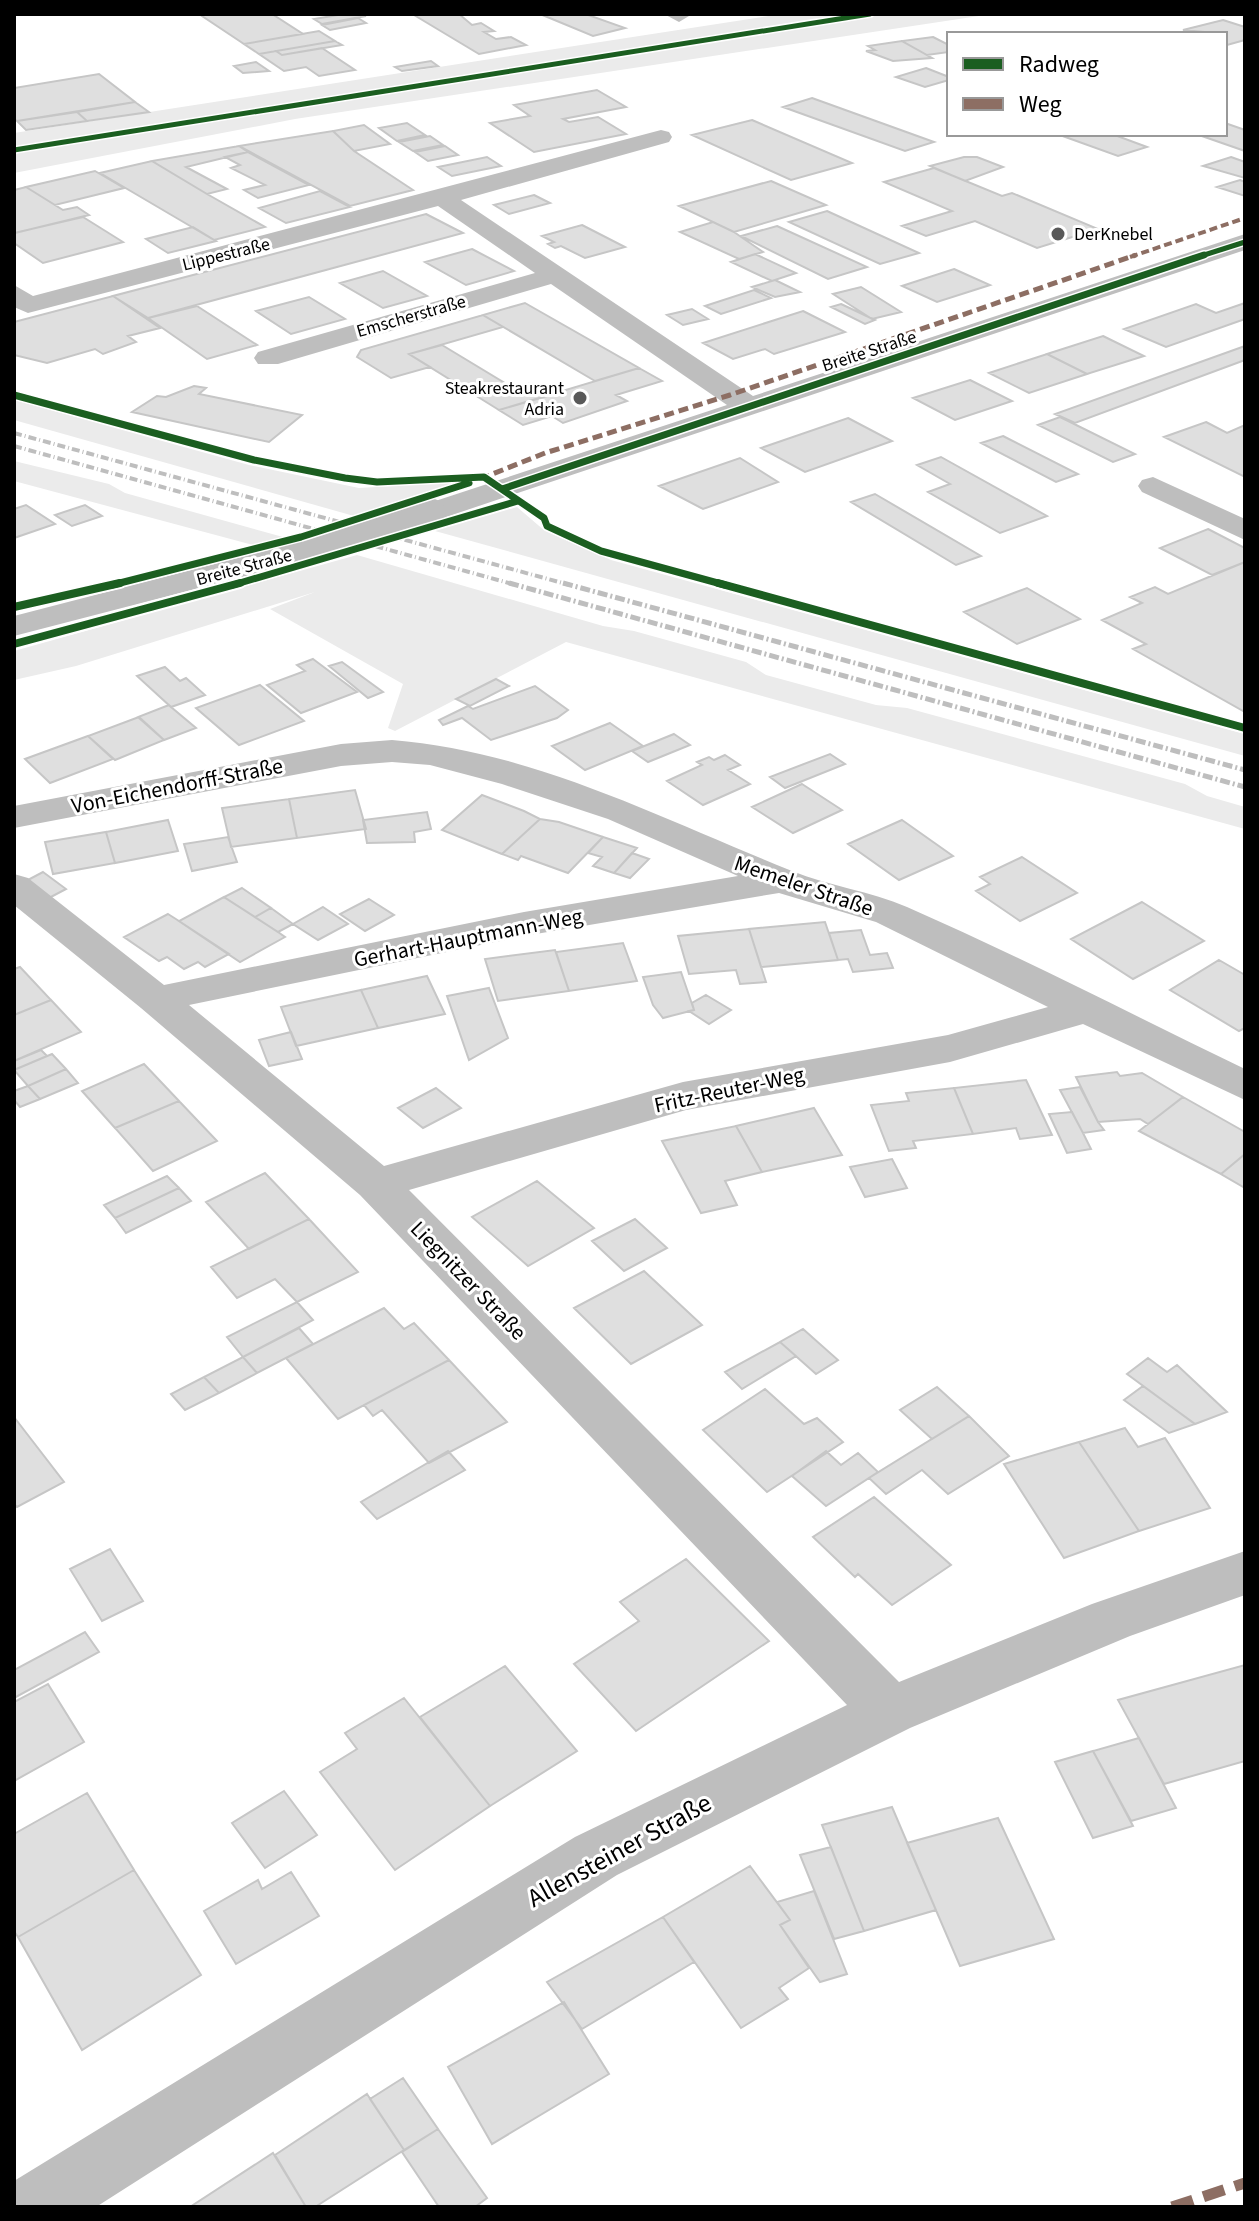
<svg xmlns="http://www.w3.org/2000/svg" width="1259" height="2221" viewBox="0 0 1259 2221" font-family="'Source Sans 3',sans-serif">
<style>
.green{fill:#ebebeb}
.building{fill:#dfdfdf;stroke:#c6c6c6;stroke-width:2}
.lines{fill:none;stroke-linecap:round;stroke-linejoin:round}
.minor{fill:#bebebe;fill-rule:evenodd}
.rail-far1{stroke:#bebebe;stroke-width:4;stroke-dasharray:8 3 1 3;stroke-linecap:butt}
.rail{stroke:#bebebe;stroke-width:5;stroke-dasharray:10 3 2 3;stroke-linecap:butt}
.minor-bridge{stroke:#bebebe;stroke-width:29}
.quiet-far2{stroke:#8d6e63;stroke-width:4;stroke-dasharray:8 4;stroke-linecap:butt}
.quiet-far1{stroke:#8d6e63;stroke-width:5;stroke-dasharray:10 5;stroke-linecap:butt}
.quiet{stroke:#8d6e63;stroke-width:11;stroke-dasharray:22 11;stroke-linecap:butt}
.cycleway-far2-casing{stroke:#fff;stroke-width:8}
.cycleway-far1-casing{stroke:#fff;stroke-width:10}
.cycleway-casing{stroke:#fff;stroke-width:12}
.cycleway-far2{stroke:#1b5e20;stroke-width:5}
.cycleway-far1{stroke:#1b5e20;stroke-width:7}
.cycleway{stroke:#1b5e20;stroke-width:8}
.poi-dot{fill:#595959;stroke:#fff;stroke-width:3}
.labels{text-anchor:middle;stroke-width:6;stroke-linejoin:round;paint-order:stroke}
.far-poi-label{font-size:18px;fill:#000;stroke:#fff;text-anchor:start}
.far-street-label{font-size:18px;fill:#000;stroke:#fff}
.street-label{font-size:22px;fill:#000;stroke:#fff}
.near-street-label{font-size:26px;fill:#000;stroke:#fff}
</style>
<rect width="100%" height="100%" fill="#fff"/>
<path class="green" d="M781 14H992L295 119 14 173V133Z
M14 400 249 465 359 488 459 482 354 516 14 420Z
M14 461 109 484 125 493 283 537 253 545 14 481Z
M517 507 545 531 611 560 1245 734V756L435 531Z
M357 555 603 626 634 631 746 662 766 675 876 705 907 708 1185 784 1207 796 1245 807V829L566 642 395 731 388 728 403 684 270 609 315 592 76 666 14 680V651Z"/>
<path class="building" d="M199 14H272L303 34 244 44Z
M344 14 366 16 322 24 314 19Z
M459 14 472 25 481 23 494 31 484 32 496 39 511 37 526 45 479 54 414 15Z
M540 14H592L588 15 625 28 593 36Z
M358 18 366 23 330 30 322 25Z
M1223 20 1245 27V40L1227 45 1225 34 1183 30Z
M319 31 335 41 259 54 244 44Z
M933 37 949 45V52L927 55 902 41Z
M335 41 342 45 282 55 276 51Z
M902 41 932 58 893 61 866 51 875 50 868 46Z
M322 48 355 70 319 76 306 67 284 71 259 54 276 51 282 55Z
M431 61 438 66 402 71 395 67Z
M256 62 269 71 243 73 234 66Z
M926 68 949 77V80L925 87 896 77Z
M99 74 135 102 17 121 14 119V88Z
M597 90 626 107 563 119 569 122 598 117 626 134 534 152 490 123 530 116 514 105Z
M812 98 934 142 905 151 783 107Z
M135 102 149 112 87 121 77 112Z
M77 112 87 121 26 130 17 121Z
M752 120 852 163 791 180 692 135Z
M407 123 425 135 397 141 379 128Z
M1225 123 1245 130V151L1196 134H1225Z
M364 125 390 144 354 151 333 131Z
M333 131 354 151 413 190 350 206 239 146Z
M1057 134H1112L1147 147 1118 156Z
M430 136 443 145 413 151 399 142Z
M239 146 248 152 186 167 227 189 207 194 152 161Z
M445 146 458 155 428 161 415 152Z
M248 152 309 185 258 198 244 190 265 185 231 168 240 165 225 157Z
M487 157 501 166 452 176 438 167Z
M964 157H977L1003 167 965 181 930 166Z
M1231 157 1245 162V178L1203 166Z
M152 161 207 194 265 227 214 240 100 173Z
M934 168 1002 196 1012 193 1098 229 1037 248 975 221 926 236 902 226 952 211 884 182Z
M95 171 124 188 55 205 26 187Z
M1240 180 1245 182V196L1217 187Z
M771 181 826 205 734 232 679 206Z
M26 187 63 210 77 207 89 215 15 233 14 190Z
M320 191 350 207 286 223 259 208Z
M534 195 550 203 509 214 494 205Z
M827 211 919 253 880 264 789 222Z
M426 214 463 233 148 318 113 296Z
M83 217 123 242 43 263 14 243V233Z
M713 222 734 232 763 252 739 259 680 232Z
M582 225 625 247 585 258 561 246 555 248 548 244 554 242 542 236Z
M777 226 867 267 828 279 741 236Z
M193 227 216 241 168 253 146 239Z
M472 249 514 271 466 285 425 262Z
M755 254 796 273 772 281 731 262Z
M954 269 990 285 937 302 902 286Z
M383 271 427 296 383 308 340 283Z
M775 280 800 292 775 297 752 287Z
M861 287 901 312 872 319 833 294Z
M754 290 771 298 721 314 705 306Z
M113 296 160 328 128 336 136 342 103 354 95 349 47 363 14 355V322Z
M309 297 345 319 291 334 256 311Z
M525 303 639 368 595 381 483 315Z
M1245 303V319L1166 347 1124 329 1196 304 1216 313Z
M841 304 875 320 865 324 831 307Z
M197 306 257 345 207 359 148 318Z
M692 309 708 319 683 325 667 315Z
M803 311 845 332 774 354 765 349 733 359 703 343Z
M483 315 503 327 409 354 430 367 391 378 357 357 361 350Z
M1103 336 1144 356 1087 374 1047 354Z
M442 345 513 388 531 383 554 394 499 410 409 354Z
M1245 346V360L1075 423 1055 414Z
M1047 354 1087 374 1029 393 989 373Z
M639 368 662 381 616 395 627 401 563 423 552 416 523 425 499 410Z
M970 380 1012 401 955 420 913 398Z
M194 386 206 388 199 394 302 415 269 442 132 412 157 396 166 397Z
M1060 417 1135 454 1113 462 1038 425Z
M848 418 892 441 805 472 761 448Z
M1206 422 1227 433 1245 425V477L1164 437Z
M1003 436 1078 474 1056 482 981 443Z
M941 457 1047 516 1000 533 928 492 950 484 917 465Z
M740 458 778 482 703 509 659 486Z
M875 494 981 556 956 565 851 502Z
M26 505 55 524 14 538V509Z
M85 505 102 516 72 526 55 515Z
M1208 529 1245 548V562L1212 575 1160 548Z
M1245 562V712L1133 649 1146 644 1102 620 1142 603 1130 597 1155 587 1168 594Z
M1027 588 1080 619 1017 644 964 612Z
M313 659 357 692 301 713 267 685 305 671 297 665Z
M342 662 383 692 368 698 329 666Z
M165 667 180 681 186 678 205 695 171 707 137 676Z
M496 679 509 686 470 706 456 699Z
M260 685 304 721 239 745 196 708Z
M535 686 568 710 557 718 491 740 462 718 443 725 439 720 468 706 473 709Z
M169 705 171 707 196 728 164 740 138 717Z
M139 717 164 740 115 760 88 736Z
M610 723 643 746 585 770 552 746Z
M674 734 690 745 648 762 632 751Z
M88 736 113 759 50 783 25 759Z
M830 754 845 764 785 788 770 777Z
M725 755 740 765 728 770 750 784 703 805 667 781 702 765 697 762 709 757 714 760Z
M802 784 842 810 793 833 752 807Z
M355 790 366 829 297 838 289 799Z
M482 795 524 811 540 819 502 854 442 830Z
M289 799 297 838 231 847 222 808Z
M427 812 431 829 414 832 415 842 367 843 363 820Z
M540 819 559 822 603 837 568 873 521 856 518 860 502 854Z
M168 820 178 851 115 863 106 832Z
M902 820 953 856 899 880 848 844Z
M106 832 115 863 53 874 45 842Z
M228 837 237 862 192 871 184 844Z
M603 837 637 848 614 873 593 866 602 857 588 853Z
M632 853 649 859 630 878 614 873Z
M1022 857 1077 893 1020 921 976 891 990 884 980 877Z
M43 872 66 889 49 898 26 881Z
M242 888 271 908 255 917 224 897Z
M224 897 278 932 285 937 240 962 179 921Z
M369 899 394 915 365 931 340 914Z
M1142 902 1204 941 1133 979 1071 939Z
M323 907 348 924 318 940 293 924Z
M271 908 293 924 278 932 255 917Z
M168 914 179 921 229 954 205 967 198 962 184 969 167 957 159 961 124 937Z
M825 922 838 960 761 967 749 929Z
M749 929 766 982 740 984 736 970 689 974 678 936Z
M861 930 870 955 887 953 893 968 853 972 848 959 838 960 829 933Z
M623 943 637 981 569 991 556 952Z
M555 950 569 991 498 1001 485 959Z
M1219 960 1245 975V1028L1239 1031 1170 990Z
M20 967 51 1000 14 1015V969Z
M681 972 694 1010 663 1018 653 1005 643 977Z
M427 976 445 1014 378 1028 361 990Z
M489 988 508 1038 469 1060 447 996Z
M361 990 378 1028 296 1046 281 1007Z
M706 995 731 1010 709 1024 689 1011 694 1010 692 1003Z
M51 1000 81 1032 14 1061V1015Z
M291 1032 302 1059 269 1066 259 1040Z
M41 1050 47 1056 14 1070V1061Z
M52 1054 66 1069 28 1086 14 1070Z
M144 1064 179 1101 115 1128 82 1091Z
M66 1069 78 1083 40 1099 28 1086Z
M1117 1072 1120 1076 1142 1073 1183 1097 1148 1124 1140 1119 1098 1122 1076 1077Z
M1026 1080 1052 1135 1020 1139 1016 1128 973 1134 954 1088Z
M28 1086 40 1099 20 1107 14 1100V1091Z
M1080 1087 1098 1122 1104 1130 1083 1133 1060 1090Z
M436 1088 461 1108 423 1128 398 1108Z
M954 1088 973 1134 913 1141 916 1148 889 1151 871 1105 909 1101 906 1093Z
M1183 1097 1245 1132V1154L1221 1174 1139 1131Z
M179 1101 217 1141 153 1171 115 1128Z
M814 1108 842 1155 762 1172 736 1126Z
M1072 1112 1083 1133 1091 1149 1067 1153 1049 1114Z
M736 1126 762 1172 725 1181 737 1205 701 1213 662 1141Z
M1245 1154V1188L1221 1174Z
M892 1159 907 1188 865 1197 850 1167Z
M265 1173 309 1219 249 1249 206 1202Z
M167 1176 179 1188 115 1218 104 1205Z
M537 1181 594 1228 528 1266 472 1217Z
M179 1188 191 1201 126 1233 115 1218Z
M309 1219 358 1272 297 1302 275 1279 237 1298 211 1267Z
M635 1219 667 1248 624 1271 592 1241Z
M644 1271 702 1325 631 1364 574 1308Z
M297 1302 313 1320 243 1357 227 1337Z
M384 1308 404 1329 414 1323 449 1360 338 1419 286 1358Z
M299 1328 313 1344 257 1373 243 1357Z
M803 1329 838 1360 816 1374 780 1342Z
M780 1342 796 1356 742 1389 725 1372Z
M243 1357 257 1373 219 1393 204 1377Z
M1148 1358 1167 1372 1177 1365 1227 1412 1195 1424 1127 1374Z
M449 1360 507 1422 429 1463 382 1410 373 1416 364 1405Z
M204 1377 219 1393 185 1410 171 1394Z
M1143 1386 1195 1424 1169 1433 1124 1400Z
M937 1387 969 1416 932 1439 900 1410Z
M765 1389 804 1424 817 1418 843 1442 767 1492 703 1430Z
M969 1416 1009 1456 948 1494 922 1470 886 1494 869 1478Z
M14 1417 64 1482 17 1507 14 1504Z
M1125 1428 1138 1447 1165 1438 1210 1508 1139 1531 1079 1442Z
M1079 1442 1139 1531 1064 1558 1004 1464Z
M448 1451 465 1470 377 1519 361 1502Z
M826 1451 841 1465 858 1453 878 1472 826 1506 792 1476Z
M874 1497 951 1565 892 1605 858 1574 855 1577 813 1537Z
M110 1549 143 1601 102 1621 70 1569Z
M686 1559 769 1641 636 1731 574 1664 639 1621 620 1602Z
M85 1632 99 1652 14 1698V1670Z
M1245 1665V1761L1164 1784 1118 1700Z
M505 1666 577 1751 490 1806 420 1717Z
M48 1684 84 1742 14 1781V1702Z
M404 1698 490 1806 395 1870 320 1772 357 1749 345 1733Z
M1139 1738 1176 1808 1131 1821 1093 1751Z
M1093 1751 1133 1826 1093 1838 1055 1762Z
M284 1791 317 1835 265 1868 232 1823Z
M87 1793 134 1870 18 1937 14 1931V1834Z
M892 1807 936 1910 864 1931 822 1825Z
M998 1818 1054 1939 960 1966 907 1843Z
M831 1847 864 1931 834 1939 800 1855Z
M750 1866 790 1920 780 1925 809 1968 779 1988 788 1999 741 2028 663 1917Z
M134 1870 201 1975 82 2050 18 1937Z
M291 1872 319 1916 236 1964 204 1911 258 1880 262 1889Z
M814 1891 847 1974 820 1982 780 1925 790 1920 777 1902Z
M663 1917 694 1962 582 2029 547 1982Z
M564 2002 609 2074 492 2144 448 2067Z
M403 2078 438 2129 404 2150 370 2099Z
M367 2094 404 2150 315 2207H306L275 2155Z
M438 2129 487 2198 475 2207H439L402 2152Z
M273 2153 306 2207H190Z"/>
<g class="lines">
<path class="minor" d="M664 14H688L689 16 679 22Z
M661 130 669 132 672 137 669 142 461 200 753 396 1245 234V250L431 522 420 520 415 513 420 506 727 405 551 284 278 364H258L254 358 258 352 535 273 438 206 28 313 14 307V285L33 296Z
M1153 477 1245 519V540L1142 492 1138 486 1142 480Z
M288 545 299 548 304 555 299 562 14 636V616Z
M392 740C533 751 662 819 792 871 829 886 870 891 907 907 1021 957 1133 1015 1245 1069V1100L1083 1024 950 1062 686 1110 409 1190 899 1682 1092 1604 1245 1551V1595L1130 1636 910 1728 617 1875 96 2207H14V2181L575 1837 847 1705 360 1195 141 1008 14 905V874L28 878 164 985 524 912 738 876 608 819 502 784 430 765 392 762 341 766 14 828V806L341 744ZM779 893 876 922 1048 1007 948 1035 683 1082 384 1166 189 1005 524 936Z"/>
<path class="rail-far1" d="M14 433 570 585
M14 446 516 585"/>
<path class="rail" d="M509 583 1245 787
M563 583 1245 770"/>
<path class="minor-bridge" d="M288 555 431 513"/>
<path class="quiet-far2" d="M1130 257 1245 218"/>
<path class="quiet-far1" d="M480 479 545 453 730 395 1136 255"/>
<path class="quiet" d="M1172 2207 1245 2183"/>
<g class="cycleway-far2-casing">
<path id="cycleway-far2" d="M14 150 870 14
M1198 257 1245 242"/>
</g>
<g class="cycleway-far1-casing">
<path id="cycleway-far1" d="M14 395 254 460 345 478 377 482 484 477 544 518 547 526 601 551 725 585
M502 489 1204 255
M112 585 301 537 469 483
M233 585 518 501"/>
</g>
<g class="cycleway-casing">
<path id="cycleway" d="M718 583 1245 728
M14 607 120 583
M14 644 240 583"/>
</g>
<use href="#cycleway-far2" class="cycleway-far2"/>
<use href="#cycleway-far1" class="cycleway-far1"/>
<use href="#cycleway" class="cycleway"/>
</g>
<g class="poi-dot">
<circle cx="1058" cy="234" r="8"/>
<circle cx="580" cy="398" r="8"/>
</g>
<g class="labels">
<g class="far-poi-label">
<text x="1074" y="240">DerKnebel</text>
<text x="564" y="394" text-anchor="end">Steakrestaurant<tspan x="564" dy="21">Adria</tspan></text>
</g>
<g class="far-street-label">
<text transform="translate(226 254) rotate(-14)" y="6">Lippestraße</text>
<text transform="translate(411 316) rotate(-16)" y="6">Emscherstraße</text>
<text transform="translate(869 351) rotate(-18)" y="6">Breite Straße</text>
<text transform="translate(244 567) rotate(-15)" y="6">Breite Straße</text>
</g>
<g class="street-label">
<text transform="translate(177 785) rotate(-11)" y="8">Von-Eichendorff-Straße</text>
<text transform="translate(804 885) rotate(19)" y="8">Memeler Straße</text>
<text transform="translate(468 937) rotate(-11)" y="8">Gerhart-Hauptmann-Weg</text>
<text transform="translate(729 1089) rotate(-12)" y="8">Fritz-Reuter-Weg</text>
<text transform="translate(469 1280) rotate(46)" y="8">Liegnitzer Straße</text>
</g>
<g class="near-street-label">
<text transform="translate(619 1850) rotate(-29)" y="9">Allensteiner Straße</text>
</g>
</g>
<rect width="1259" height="2221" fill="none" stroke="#000000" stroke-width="32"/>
<rect x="947" y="32" width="280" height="104" fill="#ffffff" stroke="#999999" stroke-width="2"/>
<rect x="963" y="58" width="40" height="12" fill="#1b5e20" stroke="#999999" stroke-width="2"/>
<text x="1019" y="72" font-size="24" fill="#000000">Radweg</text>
<rect x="963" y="98" width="40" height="12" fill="#8d6e63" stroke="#999999" stroke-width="2"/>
<text x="1019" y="112" font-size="24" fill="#000000">Weg</text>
</svg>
